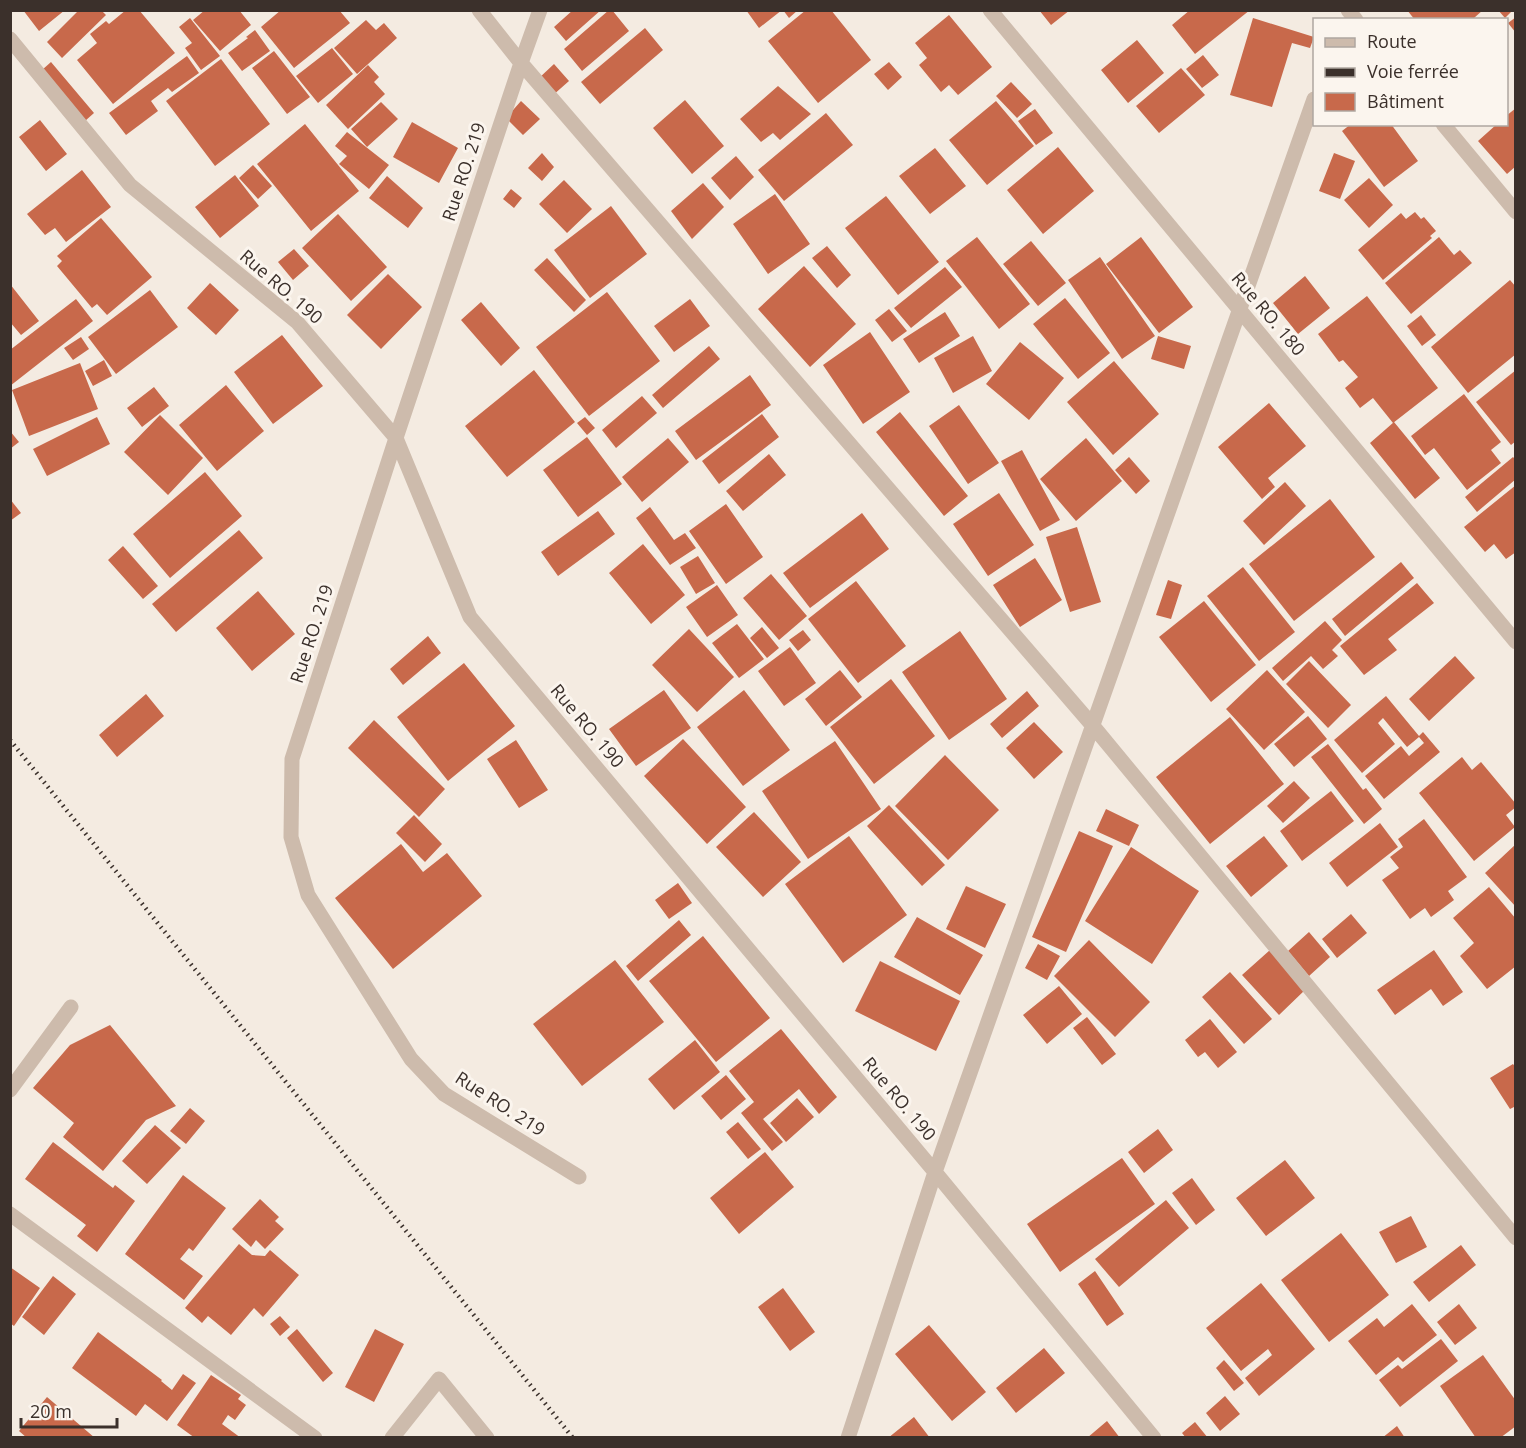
<svg xmlns="http://www.w3.org/2000/svg" width="1526" height="1448" viewBox="0 0 1526 1448" font-family="'Open Sans',sans-serif">
<style>
.building{fill:#c8694b}
.lines{fill:none;stroke-linecap:round;stroke-linejoin:round}
.lane{stroke:#cdbbac;stroke-width:15}
.street{stroke:#cdbbac;stroke-width:15}
.rail{stroke:#3b302b;stroke-width:4.5;stroke-dasharray:1.5 4.5;stroke-linecap:butt}
.labels{text-anchor:middle;stroke-width:6;stroke-linejoin:round;paint-order:stroke}
.street-label{font-size:18px;fill:#3b302b;stroke:#fbf5ee}
</style>
<rect width="100%" height="100%" fill="#f4ebe1"/>
<path class="building" d="M23 10H65L39 31Z
M79 10H101L106 15 62 58 47 42Z
M126 10H139L175 53 113 104 77 60 97 43 90 34 106 21 109 24Z
M205 10H239L251 25 220 51 193 20Z
M281 10H339L350 23 294 68 261 27Z
M573 10H601L566 41 554 27Z
M609 10H612L629 31 582 71 564 49Z
M746 10H782L759 28Z
M783 10H798L789 18Z
M806 10H831L871 60 818 103 768 41Z
M1039 10H1070L1051 25Z
M1190 10H1207L1208 12 1210 10H1250L1195 54 1172 25Z
M1407 10H1483L1474 18 1476 20H1415Z
M1498 10H1513L1505 18Z
M949 15 992 67 958 95 949 85 941 92 919 65 927 58 915 43Z
M1516 17V33L1508 23Z
M190 18 220 56 201 70 185 48 192 43 179 27Z
M1253 18 1314 37 1310 48 1292 43 1272 107 1230 95Z
M366 20 376 30 384 23 397 38 357 74 334 48Z
M645 28 663 50 600 104 581 82Z
M255 30 270 51 242 71 228 53 248 38 246 37Z
M1137 40 1164 73 1128 103 1101 70Z
M332 48 353 74 318 103 296 76Z
M274 51 310 97 287 114 252 68Z
M1203 55 1219 75 1202 88 1186 69Z
M187 56 199 73 172 92 168 88 151 101 158 111 126 135 109 113Z
M221 59 270 124 215 166 166 101Z
M51 62 94 113 85 121 42 70Z
M889 62 902 77 888 90 874 74Z
M554 64 569 81 552 96 538 79Z
M368 65 379 77 374 82 385 94 348 129 326 105Z
M1181 68 1205 95 1159 133 1136 106Z
M1011 82 1032 104 1017 118 996 96Z
M778 86 811 114 780 140 773 133 761 142 740 119Z
M685 100 724 146 692 174 653 128Z
M521 101 540 119 523 135 506 118Z
M996 101 1034 146 987 185 949 140Z
M381 102 398 119 367 147 351 129Z
M1516 108V166L1507 174 1478 141 1497 124H1506V116Z
M1035 109 1053 133 1036 145 1018 121Z
M826 113 853 145 784 201 758 170Z
M40 120 67 154 46 171 19 137Z
M412 122 458 148 439 183 393 157Z
M305 124 359 191 311 231 257 164Z
M1351 124H1391L1418 161 1384 187 1342 131Z
M347 132 389 165 369 189 339 164 347 156 335 146Z
M1058 147 1094 191 1043 234 1007 190Z
M935 148 966 186 930 214 899 176Z
M542 153 554 167 542 181 528 168Z
M1334 153 1355 161 1340 199 1319 191Z
M736 156 754 177 730 200 711 178Z
M253 165 272 186 258 199 239 178Z
M82 170 111 207 66 242 55 228 45 235 27 214Z
M235 175 259 206 220 238 195 207Z
M387 176 423 208 408 228 369 198Z
M1369 178 1393 205 1369 228 1344 200Z
M564 180 592 209 567 233 539 204Z
M703 183 724 207 692 239 671 211Z
M511 189 522 198 514 208 503 199Z
M775 194 810 244 768 274 733 224Z
M886 196 939 262 898 295 845 228Z
M611 206 647 254 590 298 554 250Z
M1415 212 1421 219 1424 217 1436 231 1430 236 1432 238 1383 280 1358 250 1401 213 1406 219Z
M338 214 387 267 351 301 302 248Z
M101 218 152 277 107 315 97 304 92 308 57 266 62 261 57 256Z
M977 237 1030 304 999 329 946 261Z
M1141 237 1193 307 1159 333 1106 264Z
M1439 237 1454 255 1460 250 1472 263 1411 314 1385 283Z
M1031 241 1066 283 1038 306 1003 264Z
M827 246 851 275 837 288 812 258Z
M294 249 309 266 293 280 278 262Z
M1100 257 1155 336 1122 359 1068 280Z
M547 258 586 300 574 312 534 270Z
M804 266 856 324 810 367 758 309Z
M945 267 962 287 911 328 894 308Z
M388 274 422 307 381 349 347 315Z
M1305 276 1330 308 1298 334 1273 303Z
M1510 280 1516 287V354L1468 393 1431 347Z
M210 283 239 310 216 335 187 308Z
M10 284 39 321 21 335 10 322Z
M150 290 178 327 116 374 88 337Z
M607 292 660 361 589 416 536 347Z
M1367 296 1438 388 1393 423 1373 398 1360 408 1345 388 1358 377 1343 360 1339 362 1318 334Z
M1065 298 1110 353 1078 379 1033 324Z
M76 299 93 321 10 386V350Z
M690 299 710 326 674 352 654 326Z
M481 302 520 348 501 366 461 320Z
M889 309 907 331 892 342 875 320Z
M945 312 960 336 919 363 903 339Z
M1421 315 1436 335 1422 346 1407 326Z
M870 332 910 392 863 424 823 365Z
M282 335 323 386 273 424 234 372Z
M973 336 992 371 953 393 934 358Z
M1158 336 1191 346 1184 369 1151 359Z
M81 337 89 349 73 360 64 348Z
M1020 342 1064 378 1029 420 986 384Z
M709 346 720 359 663 408 652 395Z
M104 360 112 376 93 386 85 371Z
M1114 361 1159 414 1113 455 1067 402Z
M80 363 98 409 29 436 12 390Z
M534 370 575 422 507 477 465 426Z
M1516 370V441L1511 445 1476 402Z
M750 375 771 405 696 460 675 431Z
M226 385 264 431 217 471 179 425Z
M154 387 169 406 142 427 127 408Z
M1464 394 1501 442 1491 450 1501 463 1467 490 1434 448 1425 455 1411 436Z
M642 396 657 413 616 448 602 430Z
M1269 403 1306 446 1268 478 1275 487 1262 499 1218 447Z
M959 405 999 463 968 484 929 426Z
M900 412 968 496 944 516 876 432Z
M762 414 779 437 719 484 702 461Z
M160 415 203 458 168 495 124 452Z
M97 417 110 444 47 476 33 449Z
M585 417 595 428 587 435 577 423Z
M1394 422 1440 478 1415 499 1370 443Z
M10 431 19 442 10 449Z
M587 437 622 484 578 517 543 470Z
M668 438 689 462 642 502 622 477Z
M1086 438 1122 481 1076 521 1040 479Z
M1022 450 1060 520 1040 531 1001 461Z
M769 454 786 475 743 511 726 491Z
M1129 457 1150 481 1136 494 1115 470Z
M1513 457 1516 460V479L1477 512 1465 497Z
M205 472 242 516 170 578 133 534Z
M1285 482 1306 506 1264 545 1243 521Z
M1516 485V552L1506 559 1494 544 1485 552 1464 527Z
M999 493 1034 545 988 576 953 524Z
M10 499 21 513 10 521Z
M1330 499 1375 557 1294 621 1249 564Z
M726 504 763 557 726 584 689 531Z
M650 507 674 540 685 533 696 548 670 565 636 518Z
M598 511 615 534 558 576 541 552Z
M862 513 889 549 810 608 783 573Z
M1077 527 1101 602 1070 612 1046 537Z
M239 530 263 558 176 632 152 604Z
M643 544 685 595 651 624 609 573Z
M123 546 158 586 143 599 108 560Z
M698 556 715 583 696 594 680 567Z
M1035 558 1062 600 1020 627 993 585Z
M1401 562 1414 578 1345 636 1332 619Z
M1243 567 1295 632 1259 661 1207 596Z
M771 574 807 616 779 640 743 598Z
M1168 580 1182 585 1171 619 1156 615Z
M856 581 906 646 858 683 808 619Z
M1417 583 1434 603 1388 639 1397 650 1364 675 1340 646Z
M717 585 738 615 707 637 686 607Z
M258 591 295 634 252 671 216 628Z
M1204 601 1256 665 1211 702 1159 637Z
M1325 621 1342 640 1332 650 1338 656 1323 669 1311 656 1283 681 1272 668Z
M737 624 764 659 739 678 712 643Z
M762 627 779 648 767 658 750 638Z
M689 629 734 677 697 712 652 665Z
M803 630 811 640 798 651 789 640Z
M960 631 1007 699 949 740 902 672Z
M428 636 441 653 403 685 390 669Z
M790 647 816 683 784 706 758 671Z
M1455 656 1475 678 1429 721 1409 699Z
M1309 661 1351 705 1328 728 1286 684Z
M464 663 515 726 448 781 397 717Z
M840 670 862 697 826 726 805 699Z
M1267 670 1305 712 1264 750 1226 709Z
M891 679 935 736 874 784 830 727Z
M664 690 691 728 636 766 609 729Z
M744 690 790 750 743 786 697 727Z
M1027 691 1039 706 1002 738 990 724Z
M146 694 164 716 117 757 99 735Z
M1386 696 1419 736 1423 732 1440 752 1384 799 1365 776 1401 746 1409 756 1424 743 1419 737 1407 747 1383 718 1378 723 1395 744 1362 773 1334 740Z
M1308 716 1327 739 1294 767 1274 744Z
M1230 717 1284 784 1210 844 1156 777Z
M374 720 445 789 419 817 348 748Z
M1034 722 1063 752 1034 779 1006 748Z
M683 739 746 807 707 844 644 776Z
M516 740 548 790 519 808 487 759Z
M835 741 881 809 808 859 762 791Z
M1328 744 1363 790 1366 788 1382 809 1364 824 1311 757Z
M945 755 999 810 948 860 895 806Z
M1462 757 1472 770 1481 762 1516 804V807L1506 815 1515 827 1474 861 1419 793Z
M1294 781 1310 798 1283 823 1267 806Z
M1331 791 1354 821 1302 861 1280 831Z
M889 805 945 865 922 886 867 826Z
M1106 809 1139 825 1129 846 1096 831Z
M754 812 801 862 763 897 716 847Z
M414 815 442 844 425 862 396 833Z
M1424 819 1467 877 1448 891 1454 900 1431 917 1425 908 1410 919 1382 880 1399 868 1390 857 1403 847 1398 839Z
M1380 823 1398 847 1347 887 1329 863Z
M1079 831 1113 846 1066 952 1032 937Z
M849 836 907 915 843 963 785 884Z
M1264 836 1288 866 1251 897 1226 866Z
M401 844 423 872 447 853 482 896 393 969 335 898Z
M1516 844V907L1485 873Z
M1131 847 1199 891 1152 964 1085 921Z
M678 883 692 903 669 919 655 900Z
M966 886 1006 904 985 948 946 929Z
M1489 887 1516 919V966L1487 989 1460 956 1474 943 1453 918Z
M1351 914 1367 933 1337 958 1322 939Z
M917 917 983 955 960 995 894 957Z
M679 920 691 935 638 981 626 966Z
M1309 932 1330 957 1309 976 1288 951Z
M703 936 770 1018 716 1062 649 981Z
M1089 940 1150 1002 1115 1037 1054 976Z
M1038 944 1060 956 1047 980 1025 968Z
M1270 950 1306 989 1279 1015 1242 975Z
M1434 950 1463 992 1443 1006 1431 989 1395 1015 1377 990Z
M615 960 664 1022 582 1086 533 1024Z
M880 961 960 1001 936 1051 855 1011Z
M1230 972 1272 1019 1244 1044 1202 997Z
M1059 986 1082 1014 1047 1044 1023 1015Z
M1087 1017 1116 1054 1102 1065 1073 1028Z
M1210 1019 1237 1052 1218 1068 1205 1052 1198 1057 1185 1040Z
M110 1025 176 1106 146 1120 103 1171 63 1137 74 1123 33 1088 70 1045Z
M781 1029 837 1097 819 1114 799 1089 763 1119 783 1142 772 1151 741 1113 754 1102 729 1071Z
M695 1040 720 1072 674 1110 648 1079Z
M1513 1064 1516 1068V1106L1510 1109 1490 1078Z
M726 1075 746 1099 721 1120 701 1096Z
M797 1098 814 1117 786 1142 770 1123Z
M190 1108 205 1121 186 1144 170 1131Z
M738 1122 761 1149 748 1159 726 1132Z
M155 1125 181 1148 147 1184 122 1161Z
M1158 1129 1173 1150 1144 1173 1128 1152Z
M53 1142 113 1188 115 1185 135 1201 97 1252 77 1236 86 1225 25 1179Z
M765 1152 794 1187 739 1234 710 1198Z
M1122 1158 1155 1204 1060 1272 1027 1224Z
M1285 1160 1315 1198 1266 1236 1236 1198Z
M183 1175 226 1208 193 1251 189 1248 180 1259 203 1276 184 1300 125 1254Z
M1192 1178 1215 1210 1196 1225 1172 1193Z
M260 1199 279 1217 275 1221 284 1229 265 1249 256 1240 251 1247 232 1229Z
M1166 1200 1189 1228 1119 1287 1095 1259Z
M1411 1216 1427 1247 1396 1263 1379 1232Z
M1341 1233 1389 1295 1329 1342 1281 1280Z
M239 1244 252 1255 265 1256 270 1250 299 1275 263 1317 254 1308 231 1335 208 1316 202 1323 185 1308Z
M1461 1245 1476 1265 1429 1302 1413 1282Z
M10 1267 40 1288 14 1326 10 1323Z
M1095 1271 1124 1314 1107 1326 1078 1284Z
M53 1276 76 1294 44 1335 22 1317Z
M1261 1283 1315 1349 1259 1396 1245 1378 1272 1355 1268 1349 1241 1371 1206 1328Z
M783 1288 815 1332 790 1351 758 1307Z
M1412 1304 1437 1335 1403 1362 1398 1357 1376 1375 1348 1341 1377 1318 1384 1327Z
M1459 1304 1477 1328 1455 1345 1437 1322Z
M280 1316 290 1327 280 1336 270 1324Z
M929 1325 986 1392 952 1421 895 1354Z
M297 1329 333 1373 323 1382 287 1338Z
M375 1329 404 1344 374 1402 345 1387Z
M98 1332 162 1380 161 1381 172 1390 183 1374 196 1383 167 1421 145 1404 136 1416 72 1368Z
M1441 1339 1458 1361 1400 1407 1379 1380 1398 1365 1402 1369Z
M1044 1348 1065 1373 1016 1413 996 1388Z
M1483 1355 1516 1401V1426L1500 1438H1476L1440 1386Z
M1224 1360 1244 1383 1234 1391 1216 1368Z
M211 1375 241 1395 238 1399 246 1405 235 1420 228 1415 222 1424 241 1438H195L177 1425Z
M1225 1396 1240 1414 1220 1431 1206 1413Z
M47 1397 95 1438H27L19 1431Z
M914 1417 930 1438H888Z
M1107 1421 1120 1438H1087Z
M1195 1422 1208 1438H1186L1182 1433Z
M1397 1426 1405 1438H1382Z"/>
<g class="lines">
<path class="lane" d="M392 1438 439 1379 487 1438"/>
<path class="street" d="M479 10 521 63 1093 726 1516 1238
M540 10 521 63 396 438 292 759 291 837 308 895 411 1059 444 1094 579 1177
M990 10 1516 642
M1348 10 1356 20
M10 39 130 185 297 322 396 438 470 617 935 1172 1154 1438
M1443 124 1516 212
M10 1090 71 1007
M10 1214 315 1438
M848 1438 935 1172 1314 99"/>
<path class="rail" d="M10 740 573 1438"/>
</g>
<g class="labels">
<g class="street-label">
<text transform="translate(464 172) rotate(-72)" y="6">Rue RO. 219</text>
<text transform="translate(281 287) rotate(41)" y="6">Rue RO. 190</text>
<text transform="translate(1268 314) rotate(50)" y="6">Rue RO. 180</text>
<text transform="translate(312 634) rotate(-72)" y="6">Rue RO. 219</text>
<text transform="translate(587 726) rotate(50)" y="6">Rue RO. 190</text>
<text transform="translate(899 1099) rotate(50)" y="6">Rue RO. 190</text>
<text transform="translate(500 1104) rotate(33)" y="6">Rue RO. 219</text>
</g>
</g>
<rect width="1526" height="1448" fill="none" stroke="#3b302b" stroke-width="24"/>
<rect x="1313" y="18" width="195" height="108" fill="#fbf5ee" stroke="#aea6a0" stroke-width="1.5"/>
<rect x="1325" y="38" width="30" height="9" fill="#cdbbac" stroke="#aea6a0" stroke-width="1.5"/>
<text x="1367" y="48" font-size="18" fill="#3b302b">Route</text>
<rect x="1325" y="68" width="30" height="9" fill="#3b302b" stroke="#aea6a0" stroke-width="1.5"/>
<text x="1367" y="78" font-size="18" fill="#3b302b">Voie ferrée</text>
<rect x="1325" y="93" width="30" height="18" fill="#c8694b" stroke="#aea6a0" stroke-width="1.5"/>
<text x="1367" y="108" font-size="18" fill="#3b302b">Bâtiment</text>
<path d="M21 1418v9h96v-9" fill="none" stroke="#3b302b" stroke-width="3"/>
<text x="30" y="1418" font-size="18" fill="#3b302b" stroke="#fbf5ee" stroke-width="4.5" paint-order="stroke">20 m</text>
</svg>
